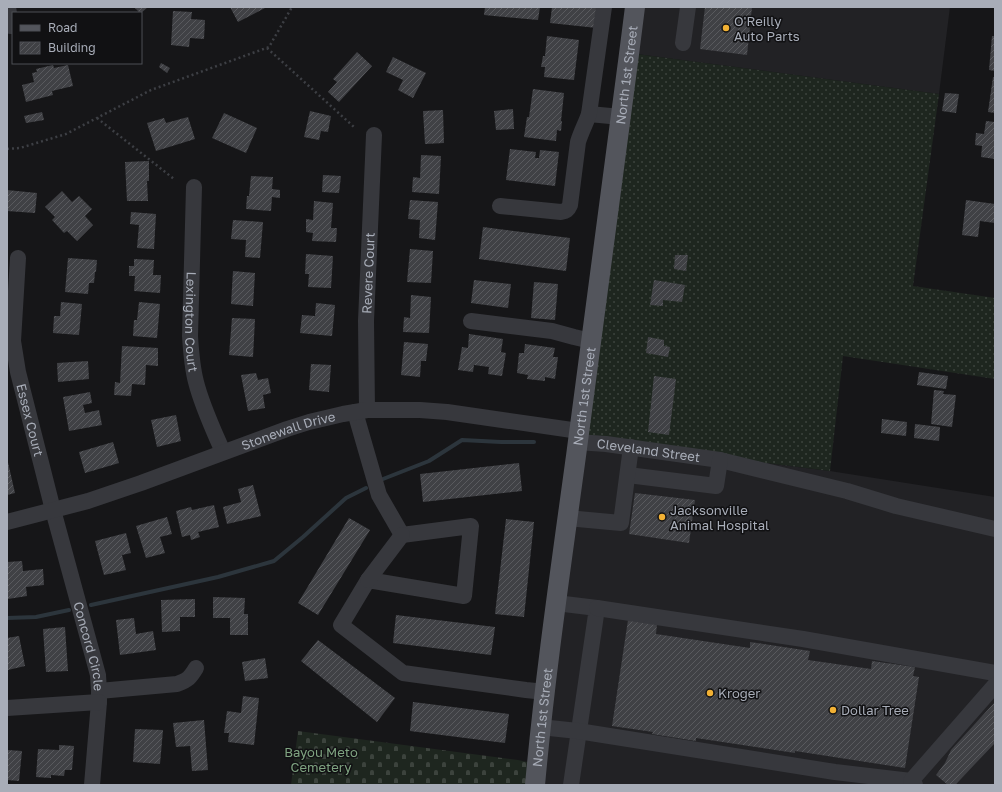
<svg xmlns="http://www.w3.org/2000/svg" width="1002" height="792" viewBox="0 0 1002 792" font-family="'Golos Text',sans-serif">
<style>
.built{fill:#222225}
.grass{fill:url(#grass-dots)}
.cemetery{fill:url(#cemetery-stones)}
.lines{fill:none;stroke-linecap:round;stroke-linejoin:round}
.stream{stroke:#2c353c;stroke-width:4}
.building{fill:url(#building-hatch)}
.path{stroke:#3d3f44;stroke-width:2.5;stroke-dasharray:2 3;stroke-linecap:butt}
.minor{stroke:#37383d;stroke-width:16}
.major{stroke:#53555c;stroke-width:20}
.poi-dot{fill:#f2b134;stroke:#111113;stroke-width:1.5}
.labels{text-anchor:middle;stroke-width:3;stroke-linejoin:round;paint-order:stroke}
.poi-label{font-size:13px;fill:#a8adb8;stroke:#111113;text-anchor:start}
.street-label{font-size:13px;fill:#a8adb8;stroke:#111113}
.park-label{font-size:13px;fill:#7fa381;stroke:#111113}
</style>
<defs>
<pattern id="grass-dots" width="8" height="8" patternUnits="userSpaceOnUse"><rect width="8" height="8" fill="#1e261f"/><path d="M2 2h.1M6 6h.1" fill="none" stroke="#3c433d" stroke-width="1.8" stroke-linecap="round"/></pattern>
<pattern id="cemetery-stones" width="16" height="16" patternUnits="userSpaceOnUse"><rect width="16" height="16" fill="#1e261f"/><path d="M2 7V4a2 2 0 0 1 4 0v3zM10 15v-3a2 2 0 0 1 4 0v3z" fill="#3c433d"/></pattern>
<pattern id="building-hatch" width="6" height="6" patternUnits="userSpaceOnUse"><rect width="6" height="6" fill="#404145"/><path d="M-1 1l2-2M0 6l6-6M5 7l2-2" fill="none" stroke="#595a5e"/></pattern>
</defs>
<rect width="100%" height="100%" fill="#161618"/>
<path class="built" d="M635 7H950L939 94 629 53Z
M577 442 757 462 830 471 995 497V785H535Z"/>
<path class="grass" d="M629 53 939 94 913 286 995 298V379L843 356 830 471 757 462 577 442Z"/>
<path class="cemetery" d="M298 731 518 760 537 764 535 785H291Z"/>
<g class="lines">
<path class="stream" d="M383 479 429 461 462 440 501 442H534
M91 605 218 577 274 561 303 537 346 498 366 488
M7 618 36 617 69 610"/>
</g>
<path class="building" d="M134 7H148L141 13H140Z
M230 7H265V8L238 22Z
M485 7H540L538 20 484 15Z
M552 7H599L597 28 550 23Z
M705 7H752L747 55 700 49Z
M173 11 192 12 191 19 205 20 204 39 190 38 189 47 171 45Z
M547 36 579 40 574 80 544 77 545 67H541L543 56H545Z
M992 36H995V71L989 70Z
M357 52 372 66 339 102 328 92 337 82 333 79Z
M393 57 426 73 413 98 398 90 403 80 386 72Z
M161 63 170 68 167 73 159 67Z
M53 65 54 68 68 65 73 86 52 91 53 95 26 102 22 85 34 82 32 73 37 72 36 69Z
M993 77H995V113L988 112Z
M533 89 564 93 561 121H562L561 131 557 130 556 141 524 137 527 117H529Z
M945 93 959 94 956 113 942 111Z
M513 109 514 129 496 130 494 111Z
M443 110 444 143 425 144 423 111Z
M310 111 331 116 328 132 321 131 319 140 304 137Z
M42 112 44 120 26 123 24 116Z
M224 113 257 128 246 153 212 138Z
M188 117 195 139 156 151 147 123 164 118 166 123Z
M986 121 995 122V159L981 157 982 146 975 145 976 133 984 134Z
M510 149 536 152 535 158H539L540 150 559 152 555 186 506 180Z
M421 155 441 156 439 194 412 192 413 177 420 178Z
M149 161V181H147L148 201H127L125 162Z
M323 175 341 176 339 193 322 192Z
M251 176 273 177 272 189 280 190V198L272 197 271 211 246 209 247 196H249Z
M7 190 37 193 35 213 7 211Z
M62 191 72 202 79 196 92 209 85 216 93 225 77 241 67 231 64 233 52 220 55 217 45 207Z
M410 200 438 202 435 240 419 238 420 220 408 219Z
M966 200 995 204V223L980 221 978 237 962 235Z
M314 201 333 203 331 228H337L336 242 312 241 313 233 306 232V219L313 220Z
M131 212 156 214 154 249 137 248 139 225 130 224Z
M233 220 263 222 260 258 245 257 246 240 231 239Z
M483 227 570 238 566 271 479 259Z
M410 249 433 251 431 283 407 282Z
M306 254 333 256 331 288 308 287 309 274H305Z
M675 255H688L686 271 674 269Z
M68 258 97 260 96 272H95L94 283H89L88 294 65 292Z
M134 259 154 260 153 275H161L160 293 134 291 135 276H129V266H134Z
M233 271 255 273 253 306 231 304Z
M474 280 511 284 508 308 471 303Z
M654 280 685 285 682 302 663 300V306L650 305Z
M534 282 558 284 555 320 531 318Z
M411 295 431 297 429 333 403 332 404 317 410 318Z
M61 302 82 304 79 335 53 333 54 316H60Z
M139 302 160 304 157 338 133 336 134 320H137Z
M316 303 335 305 332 336 300 333 302 315 315 316Z
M232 318 255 319 253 357 229 355Z
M469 334 503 339 501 352 506 353 502 376 488 374 489 367 474 365 473 372 458 370 462 347 468 348Z
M648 337 664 340V346L670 347 668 357 646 353Z
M404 342 428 344 426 361H421L420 377 401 375Z
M525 344 555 348 553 357H558L555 379 545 377V381L527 379 528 375 517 373 519 353H524Z
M122 346 158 348V366L146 365 145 385 132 384 131 396 114 395 115 382 120 383Z
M88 361 89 379 58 382 57 363Z
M311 364 331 365 329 392 309 390Z
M919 372 948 376 946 389 917 385Z
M256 373 258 380 268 378 271 393 263 395 265 408 248 411 241 375Z
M654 376 676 379 669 435 648 432Z
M934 390 944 391 943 394 956 395 952 427 931 424Z
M90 392 92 403 83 405 85 413 99 410 102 425 69 431 63 397Z
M176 415 181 441 157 447 151 420Z
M882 419 907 422 906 436 881 433Z
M915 424 940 427 939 441 914 438Z
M113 442 119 463 85 473 79 452Z
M7 458 15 493 7 495Z
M519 463 522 491 423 502 420 474Z
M253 485 261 516 227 524 223 507 241 502 238 489Z
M635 493 695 500 689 543 629 534Z
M214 505 219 527 198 532 200 537 191 540 190 535 182 537 176 511 191 507 192 510Z
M167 517 172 534 160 537 165 553 146 558 136 526Z
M349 518 370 530 318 615 298 603Z
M506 519 534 522 524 617 495 614Z
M126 533 131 553 122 555 126 570 104 575 95 541Z
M22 561 23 571 43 569 44 585 26 587 27 596 8 599 7 587V562Z
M213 597 245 598 244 614H248V635H230V618H213Z
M195 599V617H180V631L162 632 161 600Z
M396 615 495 627 491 655 393 643Z
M134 618 136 634 153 631 156 650 120 655 116 620Z
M628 620 657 624 656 634 750 648V642L810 651 808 660 871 669 872 661 915 667 913 676 919 677 905 768 795 751V753L696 738V741L652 734 653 732 612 726Z
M65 627 68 671 46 672 43 629Z
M19 636 25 666 8 670 7 665V638Z
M318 640 395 698 377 722 301 661Z
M265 658 268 678 245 681 242 662Z
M243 696 259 698 254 745 228 742 229 733H224L227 711 241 713Z
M413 702 509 714 505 743 410 731Z
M995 702V743L955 785H948L936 775 945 763 951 750Z
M204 720 208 770 192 771 190 746 176 747 173 723Z
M135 729 163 730 160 764 133 762Z
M59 745 74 746 72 770H65L64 776 51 775V778L36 777 38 749 59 750Z
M8 750 22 751 19 781 7 780Z"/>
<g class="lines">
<path class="path" d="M267 48 354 127
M97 118 174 179
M7 149 20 148 66 134 151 90 269 47 292 7"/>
<g class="minor">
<path d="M8 7 11 26"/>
<path d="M683 43 688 7"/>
<path d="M589 114 621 117"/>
<path id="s1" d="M194 187 190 336C191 352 192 367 196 382 202 406 213 429 223 452"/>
<path d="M500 206 561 212C566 211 568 210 570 205L578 142C581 132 586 123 589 114L604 7"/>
<path id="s2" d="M18 258 13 341 18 372 53 510 98 675 99 691V702L92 785"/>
<path d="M471 321 552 331 574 337 591 341"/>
<path id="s3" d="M367 410 366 321 374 135"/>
<path d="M355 412 379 495 402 535 471 526 464 596 368 580 341 625 403 673 526 690 545 692"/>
<path id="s4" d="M577 442 606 444 720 460 847 491 896 506 995 529"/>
<path d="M628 475 716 486 720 460"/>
<path d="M567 518 621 523 631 447"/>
<path id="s5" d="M7 522 88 501 141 483 287 429 309 422 343 414 367 410H420L447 412 579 431"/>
<path d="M368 580 402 535"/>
<path d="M556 603 597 608 571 785"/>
<path d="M597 608 803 639 995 673"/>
<path d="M99 691 177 684C188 680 190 678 196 668"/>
<path d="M7 708 99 702"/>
<path d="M540 727 578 731 835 772 911 781 906 785"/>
<path d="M915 785 911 781 995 685"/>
</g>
<path class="major" id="s6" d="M535 785C545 675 561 566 576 456 596 307 616 157 635 7"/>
</g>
<g class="poi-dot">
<circle cx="726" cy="28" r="4"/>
<circle cx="662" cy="517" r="4"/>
<circle cx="710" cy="693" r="4"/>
<circle cx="833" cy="710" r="4"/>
</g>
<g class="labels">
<g class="poi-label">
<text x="734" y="26">O'Reilly<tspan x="734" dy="15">Auto Parts</tspan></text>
<text x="670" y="515">Jacksonville<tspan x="670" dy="15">Animal Hospital</tspan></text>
<text x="718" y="698">Kroger</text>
<text x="841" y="715">Dollar Tree</text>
</g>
<g class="street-label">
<text dy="5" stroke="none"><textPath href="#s6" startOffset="716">North 1st Street</textPath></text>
<text dy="5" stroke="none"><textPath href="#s3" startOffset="137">Revere Court</textPath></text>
<text dy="5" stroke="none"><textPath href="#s1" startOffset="135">Lexington Court</textPath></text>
<text dy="5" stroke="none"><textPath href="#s6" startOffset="392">North 1st Street</textPath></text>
<text dy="5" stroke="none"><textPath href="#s2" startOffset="164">Essex Court</textPath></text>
<text dy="5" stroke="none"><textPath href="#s5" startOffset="296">Stonewall Drive</textPath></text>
<text dy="5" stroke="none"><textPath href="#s4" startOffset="72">Cleveland Street</textPath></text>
<text dy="5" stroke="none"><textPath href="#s2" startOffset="398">Concord Circle</textPath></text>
<text dy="5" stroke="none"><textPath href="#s6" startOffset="68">North 1st Street</textPath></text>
</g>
<g class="park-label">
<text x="321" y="757">Bayou Meto<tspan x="321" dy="15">Cemetery</tspan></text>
</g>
</g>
<rect width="1002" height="792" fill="none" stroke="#a8adb8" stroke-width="16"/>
<rect x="12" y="12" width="130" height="52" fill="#111113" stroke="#4d4f55"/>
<rect x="20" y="25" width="20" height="6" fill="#53555c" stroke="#4d4f55"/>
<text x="48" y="32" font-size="12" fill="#a8adb8">Road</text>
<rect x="20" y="42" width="20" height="12" fill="url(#building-hatch)" stroke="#4d4f55"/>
<text x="48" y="52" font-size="12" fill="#a8adb8">Building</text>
</svg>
